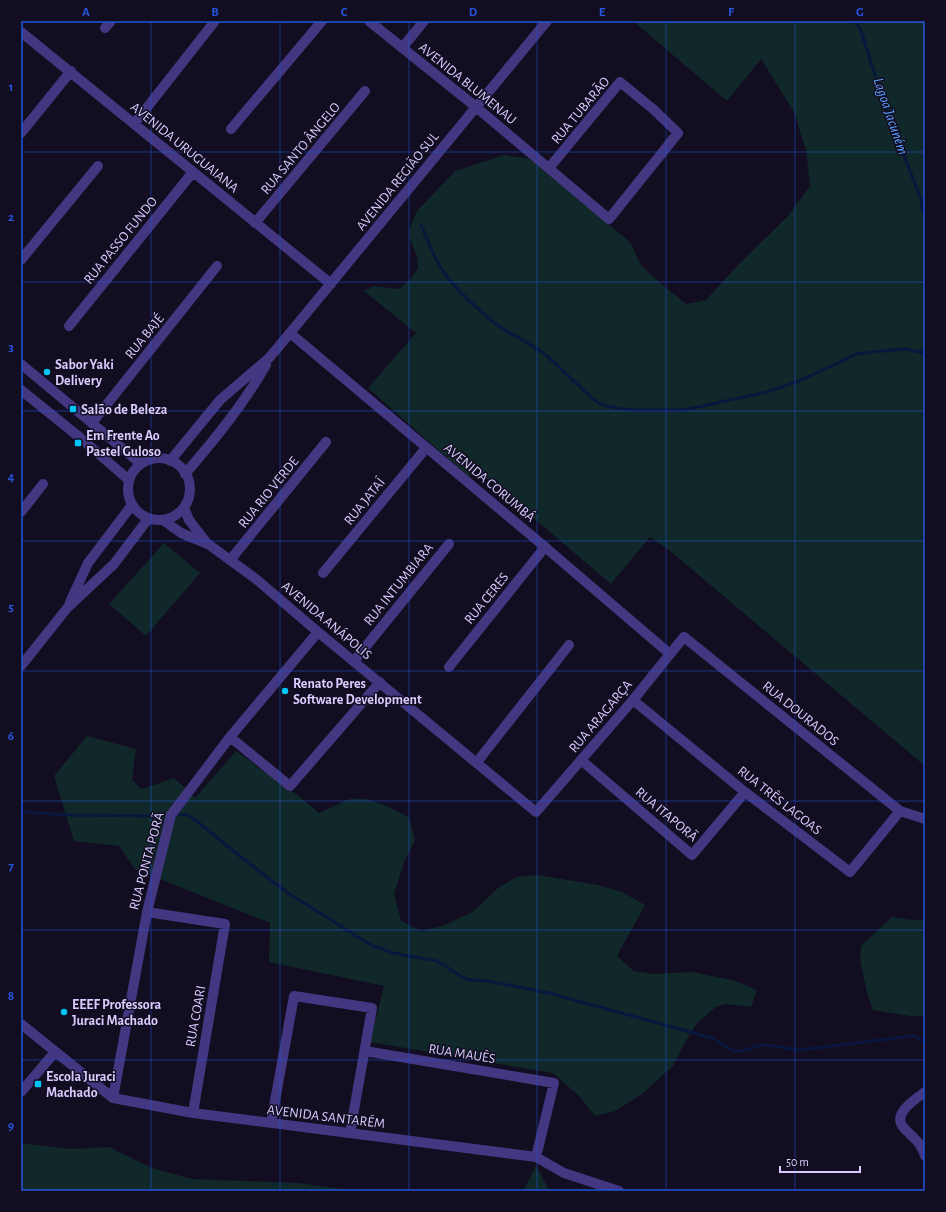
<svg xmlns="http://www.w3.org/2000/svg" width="946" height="1212" viewBox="0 0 946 1212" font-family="'Alegreya Sans',sans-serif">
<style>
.green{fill:#10282a}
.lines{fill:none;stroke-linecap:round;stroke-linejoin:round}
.stream{stroke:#09163d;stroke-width:3}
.minor{stroke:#423780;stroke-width:10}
.tertiary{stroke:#423780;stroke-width:10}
.grid{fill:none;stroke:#2654da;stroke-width:1;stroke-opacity:0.55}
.poi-dot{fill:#00c3f7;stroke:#120d20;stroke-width:1.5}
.labels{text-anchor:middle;stroke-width:3;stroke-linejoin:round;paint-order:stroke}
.street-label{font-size:14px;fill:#d8ccff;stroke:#120d20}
.poi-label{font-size:14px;font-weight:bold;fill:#d8ccff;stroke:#120d20;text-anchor:start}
.water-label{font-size:15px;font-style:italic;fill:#5aa0ff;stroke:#120d20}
.neatline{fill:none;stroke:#2654da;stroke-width:1.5}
.grid-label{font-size:13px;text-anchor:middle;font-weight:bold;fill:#2654da}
</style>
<rect width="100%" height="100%" fill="#120d20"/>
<path class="green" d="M633 21H925V766L669 550 650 537 611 584 476 469 469 477 368 388 416 333 364 291 374 286 399 289 410 280 418 268 417 256 410 239 409 230 417 211 455 171 505 155 530 159 561 185 630 242 641 265 652 276 686 304 706 300 739 264 788 216 810 186 806 150 794 112 761 59 727 101Z
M164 543 200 573 146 636 109 604Z
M87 736 136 749 132 780 142 789 174 778 195 798 236 751 296 794 319 813C328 809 338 804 347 800 367 794 392 809 409 817L415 840 404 862 394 894 401 921 422 931 445 925 474 911 499 887 517 877 537 875 598 885 622 892 645 905 617 956 634 971 654 974 693 972 736 981 757 990 751 1007 725 1004 716 1007 697 1023 684 1044 673 1066 642 1094 615 1111 595 1116 580 1097 553 1073 370 1042 384 986 269 962 270 923 135 869 119 846 74 841 54 776Z
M892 917 912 920H925V1016H910L873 1010 867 993 860 959 861 946Z
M21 1143 71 1149 109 1147 152 1168 192 1179 298 1183 357 1191H21Z
M536 1166 550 1191H523Z"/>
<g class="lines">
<path class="stream" d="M854 21 860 28 885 106 920 197 922 207 925 213
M421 225C427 239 433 254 440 267 451 285 482 314 499 326 514 336 531 344 546 355L592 398 599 403 607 406 617 408 634 410H684L767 392 799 381 857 354 871 352 905 349 925 353
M21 812 69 815 162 816
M177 814 188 815 194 819 246 861 288 893 371 945 393 953 437 961 464 978 471 980 487 981 549 993 712 1038C720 1042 727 1049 736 1051 745 1052 754 1046 763 1045 775 1044 788 1050 800 1050L912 1036 916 1037 925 1042"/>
<path class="minor" d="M369 21 476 107 609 219 678 133 653 109 620 82 549 168
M105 28 111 21
M21 32 331 284
M402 48 424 21
M134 124 215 21
M231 129 322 21
M21 133 71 71
M255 223 365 91
M21 260 98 166
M69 326 193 172
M290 333 547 21
M92 423 217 266
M21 512 43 484
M231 559 326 442
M323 573 426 448
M70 602 88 563 132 505
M670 654 684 637 900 811 925 819
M354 661 449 544
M21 666 68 607 114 564 148 519
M449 667 545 547
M633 700 745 792 850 872 900 811
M230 737 290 786 380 682
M581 760 692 855 745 792
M477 762 569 645
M147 912 225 924 193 1113
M21 1024 113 1098 193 1113 536 1157 564 1173 619 1191
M365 1051 554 1083 536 1157
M21 1092 55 1052
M925 1092C918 1097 909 1103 904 1110 893 1124 908 1131 916 1140 920 1144 923 1150 925 1156
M113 1098 147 912 171 815 230 737 318 632
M271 1123 294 996 372 1008 350 1133"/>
<path class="tertiary" d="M21 364 141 464
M21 390 78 436 129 480
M128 489a31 31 0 1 1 62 0a31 31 0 1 1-62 0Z
M185 474C215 439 243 405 266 365
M184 508 189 520 206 542
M163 520 181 533 208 544 256 579 318 632 536 812 633 700 670 654 545 547 290 333 269 358 220 400 170 461"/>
</g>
<path class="grid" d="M151 21V1191M280 21V1191M409 21V1191M537 21V1191M666 21V1191M795 21V1191M21 152H925M21 282H925M21 411H925M21 541H925M21 671H925M21 801H925M21 930H925M21 1060H925"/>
<g class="poi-dot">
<circle cx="47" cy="372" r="4"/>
<rect x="69" y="405" width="8" height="8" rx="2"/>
<rect x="74" y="439" width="8" height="8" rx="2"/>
<circle cx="285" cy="691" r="4"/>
<circle cx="64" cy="1012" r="4"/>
<rect x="34" y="1080" width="8" height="8" rx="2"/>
</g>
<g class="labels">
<g class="street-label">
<text transform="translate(468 83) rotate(39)" y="5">AVENIDA BLUMENAU</text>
<text transform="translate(580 110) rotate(-50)" y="5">RUA TUBARÃO</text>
<text transform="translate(185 147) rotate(39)" y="5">AVENIDA URUGUAIANA</text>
<text transform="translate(300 148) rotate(-50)" y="5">RUA SANTO ÂNGELO</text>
<text transform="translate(397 181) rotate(-51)" y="5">AVENIDA REGIÃO SUL</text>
<text transform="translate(120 240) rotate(-51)" y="5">RUA PASSO FUNDO</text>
<text transform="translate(144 336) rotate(-51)" y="5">RUA BAJÉ</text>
<text transform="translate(490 482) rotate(40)" y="5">AVENIDA CORUMBÁ</text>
<text transform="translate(268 492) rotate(-51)" y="5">RUA RIO VERDE</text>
<text transform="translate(364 501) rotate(-51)" y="5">RUA JATAÍ</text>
<text transform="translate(398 584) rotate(-51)" y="5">RUA INTUMBIARA</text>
<text transform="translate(486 598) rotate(-51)" y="5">RUA CERES</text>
<text transform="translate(327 620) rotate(40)" y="5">AVENIDA ANÁPOLIS</text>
<text transform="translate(801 713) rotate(39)" y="5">RUA DOURADOS</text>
<text transform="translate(600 716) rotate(-50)" y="5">RUA ARAGARÇA</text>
<text transform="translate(780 800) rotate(38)" y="5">RUA TRÊS LAGOAS</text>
<text transform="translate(667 814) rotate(40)" y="5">RUA ITAPORÃ</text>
<text transform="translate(146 861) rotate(-75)" y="5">RUA PONTA PORÃ</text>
<text transform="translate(195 1016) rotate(-80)" y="5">RUA COARI</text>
<text transform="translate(462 1053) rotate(9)" y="5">RUA MAUÊS</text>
<text transform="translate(326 1116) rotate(7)" y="5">AVENIDA SANTARÉM</text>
</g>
<g class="poi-label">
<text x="55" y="369">Sabor Yaki<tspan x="55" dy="16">Delivery</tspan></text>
<text x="81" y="414">Salão de Beleza</text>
<text x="86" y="440">Em Frente Ao<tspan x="86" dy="16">Pastel Guloso</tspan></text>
<text x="293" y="688">Renato Peres<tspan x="293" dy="16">Software Development</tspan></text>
<text x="72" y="1009">EEEF Professora<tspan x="72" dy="16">Juraci Machado</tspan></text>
<text x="46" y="1081">Escola Juraci<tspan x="46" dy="16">Machado</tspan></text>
</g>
<g class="water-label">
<text transform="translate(891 116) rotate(71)" y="5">Lagoa Jacuném</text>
</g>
</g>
<rect width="946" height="1212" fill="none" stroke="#120d20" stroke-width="44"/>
<path d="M780 1166v6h80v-6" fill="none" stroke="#d8ccff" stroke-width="2"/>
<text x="786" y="1166" font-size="12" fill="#d8ccff" stroke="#120d20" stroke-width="3" paint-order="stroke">50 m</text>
<rect x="22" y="22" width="902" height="1168" class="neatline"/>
<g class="grid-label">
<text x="86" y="16">A</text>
<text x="215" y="16">B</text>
<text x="344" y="16">C</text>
<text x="473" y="16">D</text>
<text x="602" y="16">E</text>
<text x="731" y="16">F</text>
<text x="860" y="16">G</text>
<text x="11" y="91">1</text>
<text x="11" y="221">2</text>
<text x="11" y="351">3</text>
<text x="11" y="481">4</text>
<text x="11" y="611">5</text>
<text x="11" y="740">6</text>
<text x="11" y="870">7</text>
<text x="11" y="1000">8</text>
<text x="11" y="1130">9</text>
</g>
</svg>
